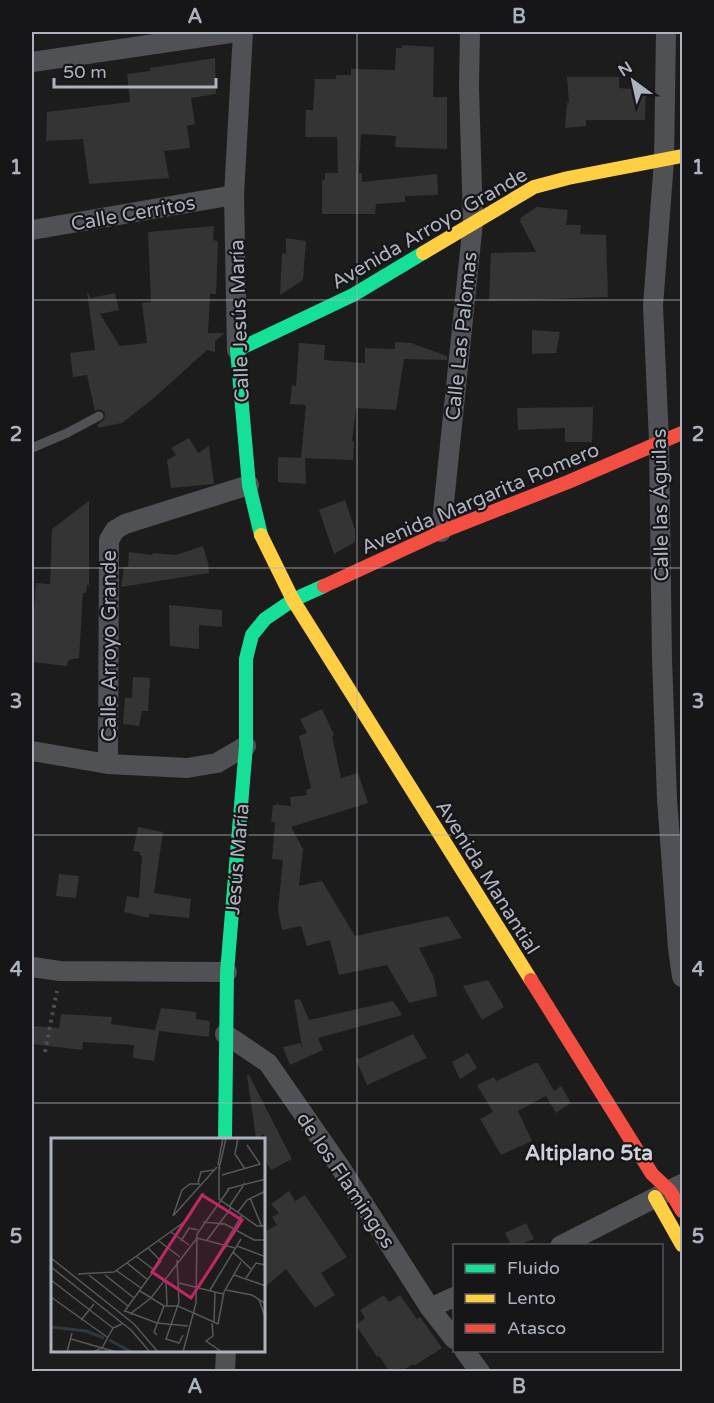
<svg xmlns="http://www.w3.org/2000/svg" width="714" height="1403" viewBox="0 0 714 1403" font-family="'Varela Round',sans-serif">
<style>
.building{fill:#343435}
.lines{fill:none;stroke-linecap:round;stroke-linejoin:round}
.path{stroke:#4c4d50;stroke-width:4;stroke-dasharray:3 4.5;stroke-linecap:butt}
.lane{stroke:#505155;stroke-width:9}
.street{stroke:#505155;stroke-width:20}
.fast{stroke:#16e098;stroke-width:14}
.slow{stroke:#ffcf43;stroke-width:14}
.jam{stroke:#f24e42;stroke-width:14}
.grid{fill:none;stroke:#acb2be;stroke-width:1.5;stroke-opacity:0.55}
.labels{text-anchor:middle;stroke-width:4.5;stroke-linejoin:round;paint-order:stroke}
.street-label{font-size:20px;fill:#acb2be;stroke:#161619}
.neighbourhood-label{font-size:21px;font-weight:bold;fill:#ced1d9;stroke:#161619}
.inset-river{fill:none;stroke:#2d383f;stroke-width:3}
.inset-road{fill:none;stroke:#56585d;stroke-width:1.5}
.view{fill:#c02765;fill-opacity:0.15;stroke:#c02765;stroke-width:3}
.inset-edge{fill:none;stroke:#acb2be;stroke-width:3}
.neatline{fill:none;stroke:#acb2be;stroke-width:2}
.grid-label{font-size:20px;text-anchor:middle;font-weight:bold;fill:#acb2be}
</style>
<rect width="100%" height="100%" fill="#1c1c1c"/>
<path class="building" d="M402 45 434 47 433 97H447V149L395 147 396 136 361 134 359 173H362V182L437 174 438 195 405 196V202L376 204 375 214H322V180H325V173H338L337 137H305L306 110H313L315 79H336V75H351V69L395 70 396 48H402Z
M215 58 216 94 191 98 195 124 187 126 190 148 164 151 169 178 89 184 83 139 46 141 47 112 130 102 127 74 150 71V68Z
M567 77H619V88L646 90 645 120H586V126L565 128 567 103H569Z
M537 207 568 210 566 225H581L580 234 606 235 608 297 489 301 491 253 536 252 520 221 521 220 520 218Z
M214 226 213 240 218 241 216 294H210L208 333H225L215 341V352L207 350 154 398 122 423 98 428V424L104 420 105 413 100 409 95 411 87 375 73 377 70 353 95 350 87 292 91 298 115 293 119 310 100 314 120 346 147 343 142 303 151 302 148 232Z
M286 238 306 241 303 280 280 295 282 253 286 254Z
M532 330 560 332 556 353 532 354Z
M395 342 411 343 447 356V360L404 359 396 410 356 408 352 441H354L353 460 301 458 306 405 290 404 292 385 296 386 299 343 325 345 324 360 365 363V348L395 349Z
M593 407 592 442H565V428L518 430 517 408Z
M189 438 198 453 209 446 214 484 171 488 167 460 176 455 171 448Z
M278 457 305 458 306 484 278 482Z
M345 500 355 530V542L334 554 319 510Z
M89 501V585H87L86 593H83L79 658 68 660 67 666 32 662V611H34L36 583 50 584 52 529Z
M203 546 209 566H208L209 573 121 587 124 567H128L129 552 152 555 153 553 176 555Z
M169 605 222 610V627L199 625V649L170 646Z
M133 677 150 678 148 711H142L139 726 123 724 125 698H132Z
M322 709 334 735 332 736 341 778 358 773 368 803 291 827 303 849 299 886 322 881 355 936 448 916 462 938 419 948 434 978 437 996 409 1003 387 965 339 975 330 940 307 946 301 926 282 930 278 910 283 860 272 859 275 822H271L273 805H277V802L279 805 291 806 290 797 307 795 306 790 311 788 299 736 307 733 300 719Z
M138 827 163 832 154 893 191 899 189 918 149 914V918L124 912 127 896 139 898 142 856 140 855V852L133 851Z
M59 874 79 876 76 898 56 896Z
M488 980 504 1007 482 1020 463 986Z
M300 999 309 1020 393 1001 402 1015 318 1038 323 1050 290 1065 283 1047 300 1043 302 1047 294 1000Z
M161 1008 196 1012V1019L210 1021 209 1037 159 1031 154 1061 133 1058 134 1045 83 1042 82 1050 32 1044V1026L59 1028 61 1014 112 1017 111 1024 155 1030Z
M413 1034 427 1058 367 1085 356 1060Z
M468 1053 477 1068 460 1079 452 1062Z
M535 1063H538L554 1091 561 1086 571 1103 556 1113 546 1096 518 1111 532 1141 501 1155 480 1119 493 1112 477 1085 494 1077 496 1081Z
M247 1075H249L292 1159 271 1170 264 1158V1134L256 1138Z
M289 1191 295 1201 305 1195 347 1257 321 1273 335 1295 315 1308 286 1269 264 1288V1232L277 1225 272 1217 279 1213 271 1204Z
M526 1223 534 1239 519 1245H511L505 1233Z
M384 1295 389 1302 400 1295 417 1319 420 1317 442 1348 414 1366 413 1364 402 1371H389L379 1356 377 1357 356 1325 365 1318 360 1310Z"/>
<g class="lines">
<path class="path" d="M45 1052 57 991"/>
<path class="lane" d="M32 448 67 433 99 416"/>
<path class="street" d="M666 32 664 161 653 306 659 441 662 659 667 799 678 948 682 977
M32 62 237 32
M32 230 234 195
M237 350 234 195 243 32
M441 532 473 222 469 87 470 32
M32 751 108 764 187 768 217 763 246 746
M108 764 109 540 115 530 125 524 249 485
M32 967 60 971 227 972
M225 1034 268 1063 340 1167 430 1308 454 1339
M560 1246 682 1184
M430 1308 454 1297
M464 1350 480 1372
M225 1372 226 1350"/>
<path class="fast" d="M261 535 249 485 237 350 353 295 423 253
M225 1139 227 972 246 746V659L252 635 265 619 293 600 324 586"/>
<path class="slow" d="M423 253 534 187 568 178 682 156
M261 535 293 600 531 980
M655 1197 682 1245"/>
<path class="jam" d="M324 586 441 532 568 482 682 433
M531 980 652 1174 670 1191 682 1211"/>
</g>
<path class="grid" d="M357 32V1372M32 300H682M32 568H682M32 835H682M32 1103H682"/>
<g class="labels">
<g class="street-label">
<text transform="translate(133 213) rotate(-10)" y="7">Calle Cerritos</text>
<text transform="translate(429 228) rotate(-30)" y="7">Avenida Arroyo Grande</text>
<text transform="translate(239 321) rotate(-92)" y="7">Calle Jesús María</text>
<text transform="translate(461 336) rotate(-84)" y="7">Calle Las Palomas</text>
<text transform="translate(480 498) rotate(-23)" y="7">Avenida Margarita Romero</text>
<text transform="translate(660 505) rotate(-91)" y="7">Calle las Águilas</text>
<text transform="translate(109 646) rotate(-90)" y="7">Calle Arroyo Grande</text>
<text transform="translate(237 859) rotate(-85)" y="7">Jesús María</text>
<text transform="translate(488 877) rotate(58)" y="7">Avenida Manantial</text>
<text transform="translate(346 1180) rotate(56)" y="7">de los Flamingos</text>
</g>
<g class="neighbourhood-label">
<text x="589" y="1160">Altiplano 5ta</text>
</g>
</g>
<g transform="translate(51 1138)">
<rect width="214" height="214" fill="#1c1c1c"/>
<path class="inset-river" d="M0 189 35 193 53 200M58 202 81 214"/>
<path class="inset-road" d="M187 0 184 16 194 31M167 27 172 0M169 27 175 0M169 31 168 26V61L206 88H215M171 37 209 26 196 7M147 45 150 34 162 32M176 51 215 41M199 60 211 89M178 69 194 45M187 74 196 62 215 53M122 78 166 29M122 78 131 52 139 46H149M152 84 174 86 203 102H215M120 94 138 107M146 100 184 110M156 102 180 70M108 103 129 119M130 103 138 90 147 92M186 108 215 119M182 114 200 131M85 118 103 132M0 120 83 186 107 214M126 122 128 164 115 201 128 205 132 197M76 125 97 142M0 129 80 192 99 214M66 133 90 150M27 136 63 134 136 82 153 55M38 137 77 168M54 137 83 160M183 137 215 148M195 140 205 125 215 127M0 142 62 190M115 142 116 168M128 145 172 156M149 147 191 77M159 152 190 101M175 152 201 157 215 166M89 153 113 168H127L167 186 173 154 190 124M0 159 56 199M208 161 215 182M74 173 106 185 137 188M73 174 110 123 97 110M79 176 100 160 146 100M30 182 43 166M161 185 162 198 155 203 171 214M163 185 164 154M106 197 103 194 113 168M20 201 65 214M16 214 21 195M42 214 51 210 62 190 71 186M132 214 145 165 146 96 178 51"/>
<path class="view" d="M151 57 191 82 140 160 101 134Z"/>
<rect width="214" height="214" class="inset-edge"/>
</g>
<rect width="714" height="1403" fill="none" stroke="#161619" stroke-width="66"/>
<rect x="453" y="1244" width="210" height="108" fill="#161619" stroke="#52545b" stroke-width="1.5"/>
<rect x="465" y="1264" width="30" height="9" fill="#16e098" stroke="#52545b" stroke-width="1.5"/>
<text x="507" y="1274" font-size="18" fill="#acb2be">Fluido</text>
<rect x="465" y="1294" width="30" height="9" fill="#ffcf43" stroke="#52545b" stroke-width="1.5"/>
<text x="507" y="1304" font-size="18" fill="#acb2be">Lento</text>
<rect x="465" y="1324" width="30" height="9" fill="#f24e42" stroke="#52545b" stroke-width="1.5"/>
<text x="507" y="1334" font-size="18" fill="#acb2be">Atasco</text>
<g transform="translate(633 81) rotate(327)" stroke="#161619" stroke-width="4.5" paint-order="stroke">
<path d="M0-4.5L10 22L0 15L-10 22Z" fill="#acb2be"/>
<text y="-9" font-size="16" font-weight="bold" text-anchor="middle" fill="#acb2be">N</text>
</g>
<path d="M54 78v9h162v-9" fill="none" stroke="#acb2be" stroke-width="3"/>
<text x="63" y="78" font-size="18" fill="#acb2be" stroke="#161619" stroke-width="4.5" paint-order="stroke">50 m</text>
<rect x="33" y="33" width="648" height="1337" class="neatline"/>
<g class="grid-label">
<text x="195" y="23">A</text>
<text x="519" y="23">B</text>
<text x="16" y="174">1</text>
<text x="698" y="174">1</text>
<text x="16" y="441">2</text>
<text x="698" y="441">2</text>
<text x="16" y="708">3</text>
<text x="698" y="708">3</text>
<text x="16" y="976">4</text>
<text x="698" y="976">4</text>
<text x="16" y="1243">5</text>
<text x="698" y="1243">5</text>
<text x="195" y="1393">A</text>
<text x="519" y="1393">B</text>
</g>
</svg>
